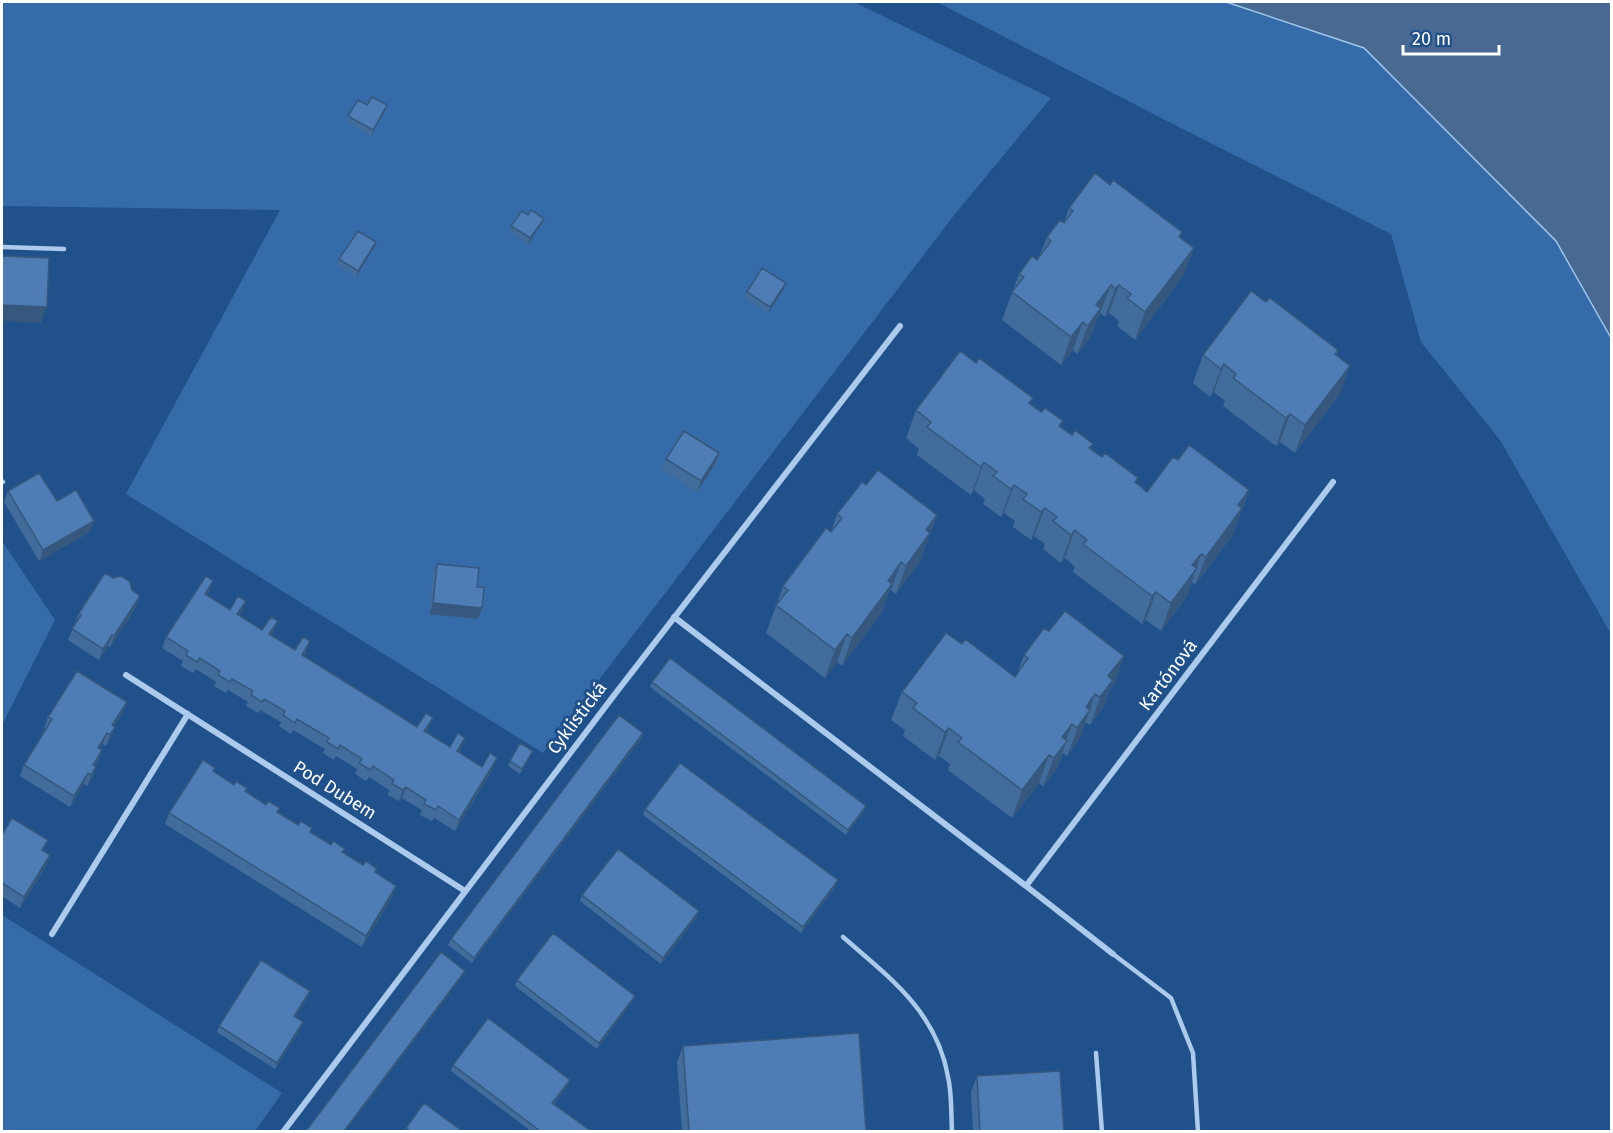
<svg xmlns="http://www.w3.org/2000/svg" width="1613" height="1133" viewBox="0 0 1613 1133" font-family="'Fira Sans',sans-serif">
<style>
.green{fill:#346ba8}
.water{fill:#476992;stroke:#a0c5ec;stroke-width:1.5}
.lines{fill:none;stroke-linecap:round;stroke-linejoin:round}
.lane{stroke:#accaeb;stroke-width:4.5}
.street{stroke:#accaeb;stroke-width:6}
.wall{fill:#426c9b}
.shaded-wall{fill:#36587e}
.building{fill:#4d7db4;stroke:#36587e;stroke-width:1.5}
.labels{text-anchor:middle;stroke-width:6;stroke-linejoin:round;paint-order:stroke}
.street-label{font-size:18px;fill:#fff;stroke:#20518a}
</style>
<rect width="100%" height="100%" fill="#20518a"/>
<path class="green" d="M2 2H854L1051 98 955 214 543 753 126 494 280 210 2 206Z
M937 2H1226L1364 48 1556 241 1611 338V634L1500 440 1421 342 1391 234 1163 119Z
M2 541 55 620 2 725Z
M2 915 282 1093 255 1131H2Z"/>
<path class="water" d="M1226 2H1611V338L1556 241 1364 48Z"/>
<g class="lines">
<path class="lane" d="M2 247 64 249
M2 481 3 482
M843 937C889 977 937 1012 948 1077 952 1094 951 1114 952 1132
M1113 954 1171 998 1193 1053 1198 1132
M1096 1053 1102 1132"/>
<path class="street" d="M674 617 1026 886 1333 482
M126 675 465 891
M1026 886 1113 954
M52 934 188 714
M283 1132 615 694 900 326"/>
</g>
<path class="wall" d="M367 105 385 111 371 136 346 121 348 116Z
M1069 208 1180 238 1194 248 1183 276 1135 340 1117 326 1119 321 1109 313 1105 317 1100 313 1098 317 1091 336 1077 354 1073 350 1061 365 1002 320 1019 274 1037 260 1040 255 1047 237 1064 222Z
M528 215 544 219 542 224 528 244 509 232 511 226Z
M376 242 374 248 356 277 337 265 339 259Z
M786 283 784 289 768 313 745 298 747 292Z
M1266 302 1338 350 1336 356 1340 394 1295 453 1280 442 1276 446 1223 406 1225 401 1214 392 1210 397 1193 383 1203 355Z
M1031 404 1147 492 1178 460 1249 490 1232 536 1195 585 1192 582 1187 596 1161 631 1146 620 1142 624 1073 572 1075 567 1065 558 1061 563 1043 549 1045 544 1034 536 1031 540 1013 527 1015 521 1004 513 1001 517 983 504 985 499 974 490 971 495 917 455 919 449 906 438 916 410Z
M719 453 715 464 697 492 662 470 666 459Z
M866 485 937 515 920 561 896 594 891 590 888 594 882 612 842 666 837 662 825 678 766 633 783 586 831 532 837 514Z
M8 491 57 501 90 532 39 561 4 502Z
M437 564 477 587 478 619 429 614 433 575Z
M132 590 140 596 136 607 110 647 108 646 99 660 68 640 79 613Z
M209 592 207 596 230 610 246 601 239 615 262 630 278 621 271 636 295 650 306 652 304 656 392 711 417 727 429 729 427 732 450 747 465 738 459 753 482 767 493 769 455 831 434 818 432 821 420 815 422 810 402 798 399 801 388 795 389 790 369 777 366 781 355 774 357 769 336 756 334 760 323 753 325 749 293 730 291 734 279 726 281 722 260 710 258 713 246 706 248 702 228 690 226 693 214 686 216 682 196 669 193 673 181 666 183 661 162 648 166 637Z
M1049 631 1124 656 1114 684 1109 690 1103 708 1090 725 1085 722 1080 738 1067 756 1063 753 1057 769 1043 786 1039 783 1012 818 948 770 950 764 939 756 935 760 903 736 905 730 891 720 902 692 962 644 1015 677 1017 674 1024 655Z
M652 682 866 806 864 811 846 835 650 687Z
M127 702 123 713 114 726 111 738 106 746 103 744 100 749 102 750 98 761 95 766 96 767 92 778 87 786 84 784 70 807 20 776 24 765 46 729 44 728 48 717Z
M643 733 641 739 472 963 448 945 451 939Z
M531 756 520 774 508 766 510 761Z
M213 772 234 785 247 788 246 792 266 805 280 808 278 812 396 886 392 897 362 947 165 824 169 813Z
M645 809 836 886 801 933 643 815Z
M2 835 44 851 46 866 20 908 2 896Z
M582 895 697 917 661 964 580 901Z
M517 980 633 1001 597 1049 515 986Z
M308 997 295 1017 301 1028 275 1069 217 1032 219 1026Z
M683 1046 866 1131H682L677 1062Z
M453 1065 570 1080 568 1085 554 1104 591 1131H531L451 1071Z
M977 1076 1064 1131H973L971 1092Z"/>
<path class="shaded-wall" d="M387 105 385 111 371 136 373 130Z
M544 219 542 224 528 244 530 238Z
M376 242 374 248 356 277 358 271Z
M1194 248 1183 276 1135 340 1145 312Z
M786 283 784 289 768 313 770 307Z
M1111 285 1091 336 1077 354 1096 305Z
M1119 285 1109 313 1105 317 1115 289Z
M2 305 47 307 41 323 2 321Z
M1083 322 1073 350 1061 365 1071 337Z
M1224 364 1214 392 1210 397 1221 369Z
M1350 366 1340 394 1295 453 1305 425Z
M1290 414 1280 442 1276 446 1286 418Z
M719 453 715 464 697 492 701 481Z
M984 462 974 490 971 495 981 467Z
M1014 485 1004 513 1001 517 1011 489Z
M1249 490 1232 536 1195 585 1206 557 1238 505Z
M1045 508 1034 536 1031 540 1041 512Z
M937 515 920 561 896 594 906 566 926 530Z
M94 521 90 532 39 561 43 550Z
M1075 530 1065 558 1061 563 1071 535Z
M1201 554 1187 596 1161 631 1171 603 1192 565Z
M901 562 891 590 888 594 882 612 842 666 852 638 888 581Z
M213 581 209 592 201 605 205 594Z
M1156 592 1146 620 1142 624 1152 596Z
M140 596 136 607 110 647 114 636Z
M246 601 242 612 233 625 237 614Z
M433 603 482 608 478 619 429 614Z
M278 621 274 632 265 646 269 634Z
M847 634 837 662 825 678 835 650Z
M112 635 108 646 99 660 103 649Z
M310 641 306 652 298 666 302 655Z
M1124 656 1114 684 1109 690 1103 708 1090 725 1108 676Z
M1095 694 1080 738 1067 756 1086 707Z
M127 702 123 713 108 736 112 725Z
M433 718 429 729 420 742 424 731Z
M1072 724 1057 769 1043 786 1062 737Z
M115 727 111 738 106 746 110 735Z
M949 728 939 756 935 760 945 732Z
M107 733 103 744 94 759 98 748Z
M643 733 641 739 472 963 474 958Z
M465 738 461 749 453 762 457 751Z
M102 750 98 761 89 776 93 765Z
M533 751 531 756 520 774 522 769Z
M1049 755 1039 783 1012 818 1022 790Z
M497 758 493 769 455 831 459 820Z
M96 767 92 778 87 786 91 775Z
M88 773 84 784 70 807 74 796Z
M406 787 402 798 399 801 403 790Z
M866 806 864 811 846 835 848 830Z
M50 855 46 866 20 908 24 897Z
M838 880 836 886 801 933 803 927Z
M396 886 392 897 362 947 366 936Z
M699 911 697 917 661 964 663 958Z
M465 971 463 976 346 1131H344Z
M310 991 308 997 292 1022 294 1016Z
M635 996 633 1001 597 1049 599 1043Z
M303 1022 301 1028 275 1069 277 1063Z
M570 1080 568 1085 550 1108 552 1103Z"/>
<path class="building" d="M372 97 387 105 373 130 348 116 358 100 367 105Z
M1095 173 1110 185 1113 180 1182 232 1179 237 1194 248 1145 312 1127 298 1131 294 1119 285 1115 289 1111 285 1096 305 1101 308 1088 326 1083 322 1071 337 1012 292 1024 277 1019 274 1032 256 1037 260 1051 241 1047 237 1060 220 1064 223 1073 211 1069 208Z
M531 210 544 219 530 238 511 226 522 211 528 215Z
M358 231 376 242 358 271 339 259Z
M2 256 49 258 47 307 2 305Z
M762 268 786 283 770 307 747 292Z
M1251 291 1266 302 1270 298 1338 350 1335 354 1350 366 1305 425 1290 414 1286 418 1233 378 1236 374 1224 364 1221 369 1203 355Z
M960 351 976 363 979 358 1033 398 1029 403 1041 412 1045 408 1063 421 1059 426 1072 435 1075 430 1093 444 1089 448 1102 457 1105 453 1138 478 1135 482 1147 492 1173 457 1178 460 1189 445 1249 490 1238 505 1242 508 1206 557 1201 554 1192 565 1197 568 1171 603 1156 592 1152 596 1083 544 1087 540 1075 530 1071 535 1053 521 1057 517 1045 508 1041 512 1023 499 1027 494 1014 485 1011 489 993 476 997 472 984 462 981 467 927 427 931 422 916 410Z
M684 431 719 453 701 481 666 459Z
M878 470 937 515 926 530 930 533 906 566 901 562 888 581 892 584 852 638 847 634 835 650 776 605 788 590 783 586 826 528 831 532 842 518 837 514 862 482 866 485Z
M39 473 57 501 76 490 94 521 43 550 8 491Z
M437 564 479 568 477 587H484L482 608 433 603Z
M105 573 113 578 121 576 130 582 132 590 140 596 114 636 112 635 103 649 72 629 81 615 79 613Z
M206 576 213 581 205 594 230 610 238 596 246 601 237 614 262 630 271 617 278 621 269 634 295 650 303 637 310 641 302 655 392 711 417 727 426 713 433 718 424 731 450 747 458 733 465 738 457 751 482 767 490 753 497 758 459 820 438 806 436 810 424 804 426 800 406 787 403 790 392 784 394 780 373 766 370 770 359 763 362 759 340 745 338 749 327 742 329 738 297 719 295 723 283 715 285 711 264 699 262 702 251 695 253 691 232 679 230 682 218 675 220 671 200 658 197 662 186 655 188 651 166 637Z
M1065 611 1124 656 1108 676 1113 680 1100 697 1095 694 1086 707 1090 710 1077 728 1072 724 1062 737 1067 741 1054 758 1049 755 1022 790 958 742 962 738 949 728 945 732 913 708 917 703 902 692 946 633 962 644 965 639 1015 677 1028 658 1024 655 1044 628 1049 631Z
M670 658 866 806 848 830 652 682Z
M77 671 127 702 112 725 115 727 110 735 107 733 98 748 102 750 93 765 96 767 91 775 88 773 74 796 24 765 52 719 48 717Z
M619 715 643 733 474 958 451 939Z
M520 743 533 751 522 769 510 761Z
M203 760 215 768 213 771 234 785 236 781 247 788 245 791 266 805 268 801 280 808 277 812 298 825 301 821 312 828 310 832 331 845 333 841 345 849 342 852 363 865 366 861 377 869 375 872 396 886 366 936 169 813Z
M680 763 838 880 803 927 645 809Z
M12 818 48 840 42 850 50 855 24 897 2 883V835Z
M618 849 699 911 663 958 582 895Z
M553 933 635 996 599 1043 517 980Z
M441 952 465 971 344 1131H306Z
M261 960 310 991 294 1016 303 1022 277 1063 219 1026Z
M488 1018 570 1080 552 1103 591 1131H540L453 1065Z
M859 1033 866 1131H689L683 1046Z
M1060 1071 1064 1131H980L977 1076Z
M424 1103 462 1131H410L406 1128Z"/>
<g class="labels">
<g class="street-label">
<text transform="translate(1168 675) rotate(-53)" y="6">Kartónová</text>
<text transform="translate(577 718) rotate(-53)" y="6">Cyklistická</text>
<text transform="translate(335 790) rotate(32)" y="6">Pod Dubem</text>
</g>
</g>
<rect width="1613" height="1133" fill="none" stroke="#ffffff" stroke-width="6"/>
<path d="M1403 45v9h96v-9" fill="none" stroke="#ffffff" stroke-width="3"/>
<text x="1412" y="45" font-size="18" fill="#ffffff" stroke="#20518a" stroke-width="4.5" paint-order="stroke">20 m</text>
</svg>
